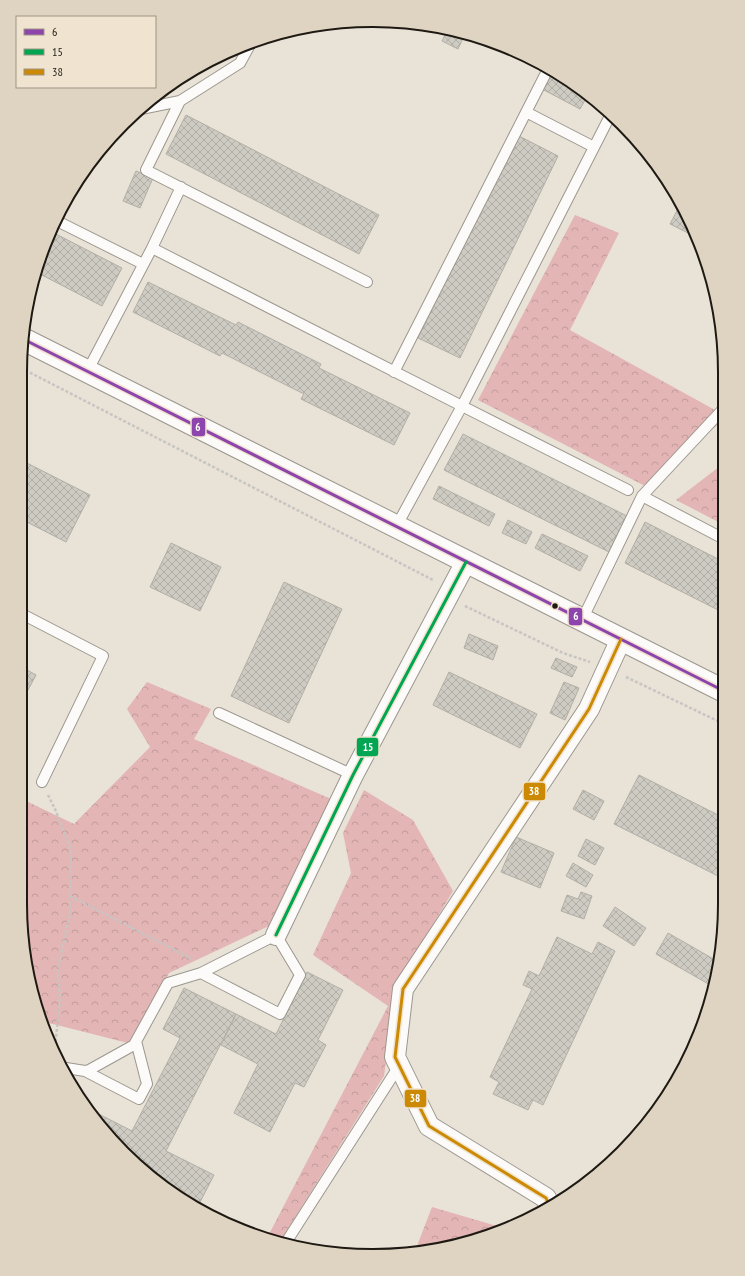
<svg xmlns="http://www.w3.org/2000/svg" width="745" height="1276" viewBox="0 0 745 1276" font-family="'PT Sans Narrow',sans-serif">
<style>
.forest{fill:url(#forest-crowns)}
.building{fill:url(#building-cross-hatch);stroke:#b2afa7}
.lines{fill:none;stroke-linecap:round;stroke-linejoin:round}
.lane-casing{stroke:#9b978e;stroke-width:12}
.street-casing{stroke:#9b978e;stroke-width:22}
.secondary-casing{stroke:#9b978e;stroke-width:24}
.path{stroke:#c7c5c2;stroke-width:2.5;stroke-dasharray:3 2;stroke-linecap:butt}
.lane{stroke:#fcfbf9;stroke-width:10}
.street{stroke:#fcfbf9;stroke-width:20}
.secondary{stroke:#fcfbf9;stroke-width:22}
.bus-1-casing{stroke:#f0e4d0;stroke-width:6}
.bus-2-casing{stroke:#f0e4d0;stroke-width:6}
.bus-3-casing{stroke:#f0e4d0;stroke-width:6}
.bus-1{stroke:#8e44ad;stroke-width:3}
.bus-2{stroke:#00a651;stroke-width:3}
.bus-3{stroke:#cc8a04;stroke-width:3}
.bus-dot{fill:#1e1a13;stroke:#f0e4d0;stroke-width:1.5}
.rim{fill:none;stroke:#1e1a13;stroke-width:2}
.line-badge{stroke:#f0e4d0;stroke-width:1.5}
.badge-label{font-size:11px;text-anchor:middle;font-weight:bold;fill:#fff}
</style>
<defs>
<pattern id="forest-crowns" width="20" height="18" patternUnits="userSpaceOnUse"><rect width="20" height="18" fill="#e3b5b5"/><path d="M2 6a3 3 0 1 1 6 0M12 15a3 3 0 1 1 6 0" fill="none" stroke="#c29b9b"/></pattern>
<pattern id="building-cross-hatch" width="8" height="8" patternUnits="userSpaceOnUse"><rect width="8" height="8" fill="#cecbc2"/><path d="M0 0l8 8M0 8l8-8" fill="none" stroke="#b0aea6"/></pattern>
</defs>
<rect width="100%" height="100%" fill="#e9e2d7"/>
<path class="forest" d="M575 215 619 233 570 330 724 415V419L647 487 478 400Z
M724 463V525L676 500Z
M147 682 211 709 194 739 331 799 271 925 169 973 132 1044 41 1021 39 1017 20 903V798L74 824 150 747 127 709Z
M364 790 413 820 453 891 396 986 384 1076 280 1241 282 1244H281L267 1238 388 1006 313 955 351 873 343 833Z
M432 1207 507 1229 415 1251Z"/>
<path class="building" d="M448 29 465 34 458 49 442 41Z
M551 70 568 79 588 95 580 109 542 89Z
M186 115 379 215 359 254 166 154Z
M517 135 558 156 460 358 418 338Z
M136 171 153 178 140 208 123 201Z
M681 203 696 237 670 224Z
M52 232 122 268 102 306 36 272 39 259Z
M148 282 236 325 238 322 321 364 319 368 410 413 394 445 301 399 304 394 222 353 220 356 133 312Z
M463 434 627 516 609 552 444 470Z
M21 460 90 495 66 542 21 519Z
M439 486 495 514 489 526 433 499Z
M508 520 532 532 526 544 502 533Z
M645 522 724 562V613L625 563Z
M542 534 588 556 580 571 535 548Z
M171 543 221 567 200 611 150 587Z
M284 582 342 609 289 723 231 696Z
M469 634 498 646 493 660 464 648Z
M556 658 577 667 572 677 551 668Z
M20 666 36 675 20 705Z
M449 672 537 714 520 748 433 705Z
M564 682 579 688 565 720 550 713Z
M639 775 724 818V879L614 824Z
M583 790 604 801 594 820 573 809Z
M516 837 554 853 540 888 501 872Z
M586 839 604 848 595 865 578 856Z
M573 863 593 875 586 887 566 876Z
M581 892 592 896 584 919 561 911 567 895 578 899Z
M615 907 646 928 634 946 603 926Z
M668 933 717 961 712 986 656 954Z
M557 937 592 954 598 942 615 951 543 1105 533 1100 528 1110 493 1094 499 1082 490 1077 532 989 523 985 529 971 539 976Z
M307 972 343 990 318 1040 326 1045 304 1087 295 1083 270 1132 234 1113 258 1064 221 1045 236 1014 276 1034Z
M184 988 236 1014 166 1151 214 1175 198 1206 176 1196 93 1118 87 1108 132 1131 180 1038 163 1029Z"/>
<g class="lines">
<g class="lane-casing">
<path id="lane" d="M251 43 240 63 180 101 146 170 367 282
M141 109 180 101
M526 112 594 147
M57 221 143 264
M152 248 181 187
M87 372 152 248 462 406 628 490
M394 372 548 69
M642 496 724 539
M396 527 462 406 611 114
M20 613 103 656 42 782
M582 620 642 496 724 408
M219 713 353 775
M66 1068 85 1071 89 1070 134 1045 168 983 201 973 276 935 300 975 280 1014 201 973
M85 1071 139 1099 147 1084 136 1041
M285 1244 399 1066"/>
</g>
<g class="street-casing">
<path id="street" d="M276 935 353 775 466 562
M549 1205 546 1198 429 1126 395 1057 403 989 589 709 621 639"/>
</g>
<g class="secondary-casing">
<path id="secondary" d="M23 339 724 691"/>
</g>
<path class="path" d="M21 368 433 580
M465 606 563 653 590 662
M626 677 724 724
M48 795 55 809 71 850 70 913 58 967 60 1001 55 1047
M70 896 192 959"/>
<use href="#lane" class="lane"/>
<use href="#street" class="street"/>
<use href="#secondary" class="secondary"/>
<g class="bus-1-casing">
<path id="bus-1" d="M23 339 724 691"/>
</g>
<g class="bus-2-casing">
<path id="bus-2" d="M276 935 353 775 466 562"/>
</g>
<g class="bus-3-casing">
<path id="bus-3" d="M549 1205 546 1198 429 1126 395 1057 403 989 589 709 621 639"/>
</g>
<use href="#bus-1" class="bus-1"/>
<use href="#bus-2" class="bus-2"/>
<use href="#bus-3" class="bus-3"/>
</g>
<circle class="bus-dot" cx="555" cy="606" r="3.5"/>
<path d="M0 0H745V1276H0ZM372 27H373A345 345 0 0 1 718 372V904A345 345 0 0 1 373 1249H372A345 345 0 0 1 27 904V372A345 345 0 0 1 372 27Z" fill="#dfd4c1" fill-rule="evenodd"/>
<path class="rim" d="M372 27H373A345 345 0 0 1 718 372V904A345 345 0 0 1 373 1249H372A345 345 0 0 1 27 904V372A345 345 0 0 1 372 27Z"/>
<g class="line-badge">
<rect x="191" y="417" width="15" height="20" rx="4" fill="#8e44ad"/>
<rect x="568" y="607" width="15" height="19" rx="4" fill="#8e44ad"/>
<rect x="356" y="737" width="23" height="20" rx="4" fill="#00a651"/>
<rect x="523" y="782" width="23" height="19" rx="4" fill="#cc8a04"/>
<rect x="404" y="1089" width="23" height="19" rx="4" fill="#cc8a04"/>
</g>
<g class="badge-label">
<text x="198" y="431">6</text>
<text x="576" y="620">6</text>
<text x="368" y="751">15</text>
<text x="534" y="795">38</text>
<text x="415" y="1102">38</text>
</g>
<rect x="16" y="16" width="140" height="72" fill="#f0e4d0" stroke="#9c9384"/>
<rect x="24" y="29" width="20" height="6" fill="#8e44ad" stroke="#9c9384"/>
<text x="52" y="36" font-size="12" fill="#1e1a13">6</text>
<rect x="24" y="49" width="20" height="6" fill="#00a651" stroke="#9c9384"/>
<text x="52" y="56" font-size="12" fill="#1e1a13">15</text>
<rect x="24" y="69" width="20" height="6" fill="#cc8a04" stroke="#9c9384"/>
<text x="52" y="76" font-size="12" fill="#1e1a13">38</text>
</svg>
